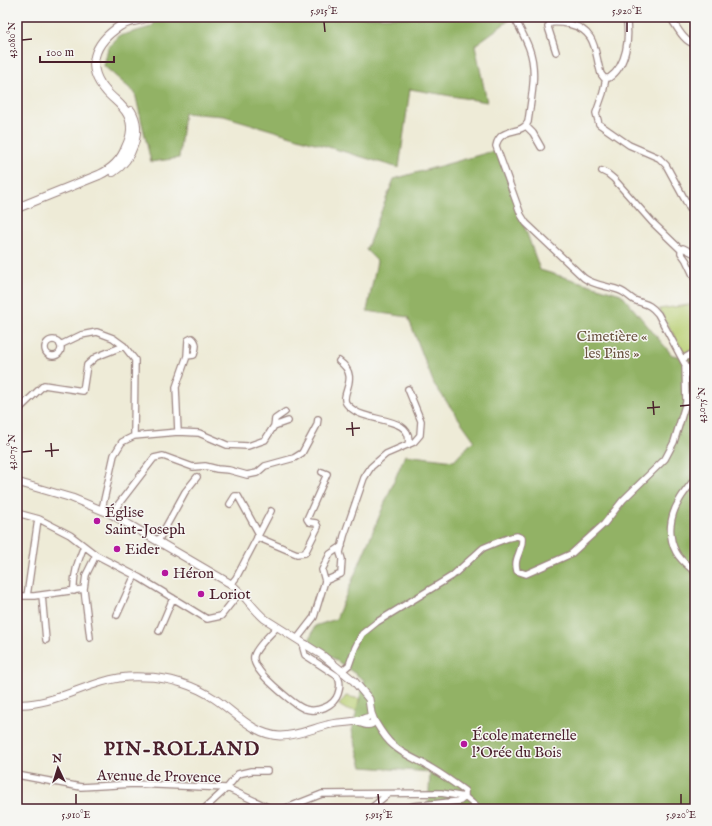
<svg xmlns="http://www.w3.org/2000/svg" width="712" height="826" viewBox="0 0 712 826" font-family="'IM FELL English',serif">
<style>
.green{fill:#b9cf73;stroke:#82774f}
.forest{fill:#92b265;stroke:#6e6848}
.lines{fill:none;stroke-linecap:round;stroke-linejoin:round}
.minor-casing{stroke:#9c8581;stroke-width:8}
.tertiary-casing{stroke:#9c8581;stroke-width:9}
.secondary-casing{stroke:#9c8581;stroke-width:10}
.minor{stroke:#fff;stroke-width:5.5}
.tertiary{stroke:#fff;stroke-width:7}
.secondary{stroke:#fff;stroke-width:8}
.ticks{fill:none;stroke:#4a1f2b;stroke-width:1.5}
.poi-dot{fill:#b5179e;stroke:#f6f6f2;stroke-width:1.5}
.labels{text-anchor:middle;stroke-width:3;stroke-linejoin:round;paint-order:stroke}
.park-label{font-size:15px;fill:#6b5441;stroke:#f6f6f2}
.poi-label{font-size:15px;fill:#4a1f2b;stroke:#f6f6f2;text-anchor:start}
.street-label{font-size:15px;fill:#4a1f2b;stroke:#f6f6f2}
.district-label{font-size:19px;font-weight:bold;letter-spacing:1px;fill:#4a1f2b;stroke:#f6f6f2}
.neatline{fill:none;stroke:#4a1f2b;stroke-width:1.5}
.ticks-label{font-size:10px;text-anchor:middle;fill:#4a1f2b}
</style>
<rect width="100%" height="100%" fill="#f6f6f2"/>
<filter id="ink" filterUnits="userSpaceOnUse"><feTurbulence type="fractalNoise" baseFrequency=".025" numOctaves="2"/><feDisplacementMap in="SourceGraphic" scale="8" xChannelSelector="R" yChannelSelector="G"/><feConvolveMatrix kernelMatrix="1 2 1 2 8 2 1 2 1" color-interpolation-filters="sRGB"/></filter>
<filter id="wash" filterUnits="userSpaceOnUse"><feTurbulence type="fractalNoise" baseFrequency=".012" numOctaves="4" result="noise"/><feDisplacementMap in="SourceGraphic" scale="16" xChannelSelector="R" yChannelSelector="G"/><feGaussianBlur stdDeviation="0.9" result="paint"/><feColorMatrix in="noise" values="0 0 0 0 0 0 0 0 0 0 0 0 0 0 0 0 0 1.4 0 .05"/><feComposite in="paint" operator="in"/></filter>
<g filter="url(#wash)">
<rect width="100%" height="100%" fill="#eeebd7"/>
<path class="green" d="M695 304V348L684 353 659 309Z
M346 696 360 699 359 702 362 710 356 712 354 710H347L339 705Z"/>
<path class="forest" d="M160 17H510L511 19 475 45 487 102 410 89 399 168 224 116 184 113 179 158 151 162 135 93 104 66 108 48 119 36 151 27Z
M497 150 540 270 621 294 672 355 695 358V788L685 809H428L430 772 362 767 352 731 364 680 309 641 315 626 336 619 405 455 454 461 474 440 434 384 408 317 367 311 377 261 366 250 394 179Z"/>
</g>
<g filter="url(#ink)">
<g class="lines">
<g class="minor-casing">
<path id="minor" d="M514 17C519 27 525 37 529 48 538 72 531 98 528 122 521 136 500 126 496 146L521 215 526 223 584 278C595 286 609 286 621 291 626 293 629 297 634 300 646 305 649 303 658 314L695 383
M670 17C676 25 684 43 695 44
M556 52 548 27 550 23C556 22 563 23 569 24 598 31 594 52 601 74L604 78H609C627 66 630 37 626 17
M606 78 603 93 596 113 599 124 629 145 659 158 666 165 690 209 695 214
M526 126 533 133 541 147
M602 171 608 174 614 179 652 222 681 250
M695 254 683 248 681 250V253L686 260 695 279
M45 348a8 8 0 1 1 16 0a8 8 0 1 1-16 0Z
M60 345 81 335 97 332 113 338 124 346 135 360 134 436
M683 359 695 352
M339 361C361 377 340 393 346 403 348 406 352 409 355 411 370 422 415 417 408 445
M17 411 44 385 83 391 87 365 96 357 124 346
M274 426 275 419 285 412
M178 432 176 387 187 356 188 340 192 338C198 343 196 348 194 355L187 356
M695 478C690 486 683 493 679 501 670 516 667 535 676 552 680 560 688 566 695 572
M230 504 235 496H238L259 534
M102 509 114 455 122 442 134 436 178 432 199 433 227 445 248 446 265 440 274 426 288 421
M17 513 39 519 70 535 96 555 140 578 207 619 221 616 240 592
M111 514 154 458 163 456 193 467 205 466 217 469 229 470 247 475 257 473 265 466 294 458 302 453 317 425 318 419
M257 537 297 554 305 553 318 527 316 523 309 522 307 519 327 474 322 472
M158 541 185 492 197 477
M325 581 341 574 342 559 340 553 344 536 364 478 371 467 386 454 414 442 420 435 421 421 408 389
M231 584 236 578 271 511
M74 591C73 575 78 561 84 546
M42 595 46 640
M17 596H34L84 589
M27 596 38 519
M117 615 135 575
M277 627C271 634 256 647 254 656 253 661 256 666 259 670 265 679 295 706 305 709 317 713 334 706 338 694 340 688 341 681 337 676L305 655 303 648 306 644
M159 631 173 598
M90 638 84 589 86 575 96 555
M297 639 314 617 325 581 322 570 330 554 342 546
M342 671 349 665 355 648 362 634 377 622 452 576 483 548 495 543 508 538 517 536 522 538C523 552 513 557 517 571L526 574 571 554 604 524 623 500 665 459 674 442 686 402 685 364
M373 718C379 728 385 739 394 746 405 756 419 760 431 768 443 775 454 783 465 791V797
M17 775 81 787 134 784 227 788 272 809
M204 809 227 788 238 774 251 771H267
M284 809 322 794 441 793 465 797 479 809
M370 809 388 794
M402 809 413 806 460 801 465 797"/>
</g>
<g class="tertiary-casing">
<path id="tertiary" d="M17 482 72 498 111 514 231 584C244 594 252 608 265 619L322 655 354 681 369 699 371 713 374 721C370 728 362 723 356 721
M17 704C46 706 74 690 102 682 115 678 130 676 144 677 168 677 194 685 215 699 236 713 254 735 280 736 296 736 312 729 327 725 339 721 354 724 366 718"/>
</g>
<g class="secondary-casing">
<path id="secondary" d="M113 172C132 160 143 131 131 111
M17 208 99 175C112 169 121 161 126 147 131 137 133 125 128 115 123 105 114 100 107 92 84 67 94 43 120 26 129 20 140 21 149 17"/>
</g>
<use href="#minor" class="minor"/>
<use href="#tertiary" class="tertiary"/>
<use href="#secondary" class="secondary"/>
</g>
</g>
<path class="ticks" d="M324 22 325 32M627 22V32M22 40 32 39M653 401 654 415M680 406 690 405M647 408 660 407M352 422 353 436M346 429 360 428M51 443 52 457M45 451 59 450M22 452 32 451M76 794V804M378 794 379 804M681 794V804"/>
<g class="poi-dot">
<circle cx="97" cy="521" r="4"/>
<circle cx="117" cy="549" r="4"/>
<circle cx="165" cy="573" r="4"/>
<circle cx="201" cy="594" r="4"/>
<circle cx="464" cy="744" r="4"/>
</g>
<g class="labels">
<g class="park-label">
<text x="612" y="341">Cimetière «<tspan x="612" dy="17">les Pins »</tspan></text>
</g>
<g class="poi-label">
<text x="105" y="517">Église<tspan x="105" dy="17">Saint-Joseph</tspan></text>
<text x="125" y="554">Eider</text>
<text x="173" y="578">Héron</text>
<text x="209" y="599">Loriot</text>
<text x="472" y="740">École maternelle<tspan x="472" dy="17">l'Orée du Bois</tspan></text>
</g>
<g class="street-label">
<text transform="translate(159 776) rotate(1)" y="5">Avenue de Provence</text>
</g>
<g class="district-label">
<text x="182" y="755">PIN-ROLLAND</text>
</g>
</g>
<rect width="712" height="826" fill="none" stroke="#f6f6f2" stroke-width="44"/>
<g transform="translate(58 768) rotate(356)" stroke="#f6f6f2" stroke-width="3" paint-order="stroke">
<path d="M0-3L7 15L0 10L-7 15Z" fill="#4a1f2b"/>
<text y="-6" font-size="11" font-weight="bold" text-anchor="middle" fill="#4a1f2b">N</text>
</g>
<path d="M40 56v6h74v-6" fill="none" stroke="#4a1f2b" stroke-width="2"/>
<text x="46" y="56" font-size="12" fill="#4a1f2b" stroke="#f6f6f2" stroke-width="3" paint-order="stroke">100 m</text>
<rect x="22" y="22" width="668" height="782" class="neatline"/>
<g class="ticks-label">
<text x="324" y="14">5.915°E</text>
<text x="627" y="14">5.920°E</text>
<text transform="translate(11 40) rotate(-90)" y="4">43.080°N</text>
<text transform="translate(701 405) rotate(-90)" y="4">43.075°N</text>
<text transform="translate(11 452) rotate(-90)" y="4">43.075°N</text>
<text x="76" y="818">5.910°E</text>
<text x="379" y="818">5.915°E</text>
<text x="681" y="818">5.920°E</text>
</g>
</svg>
